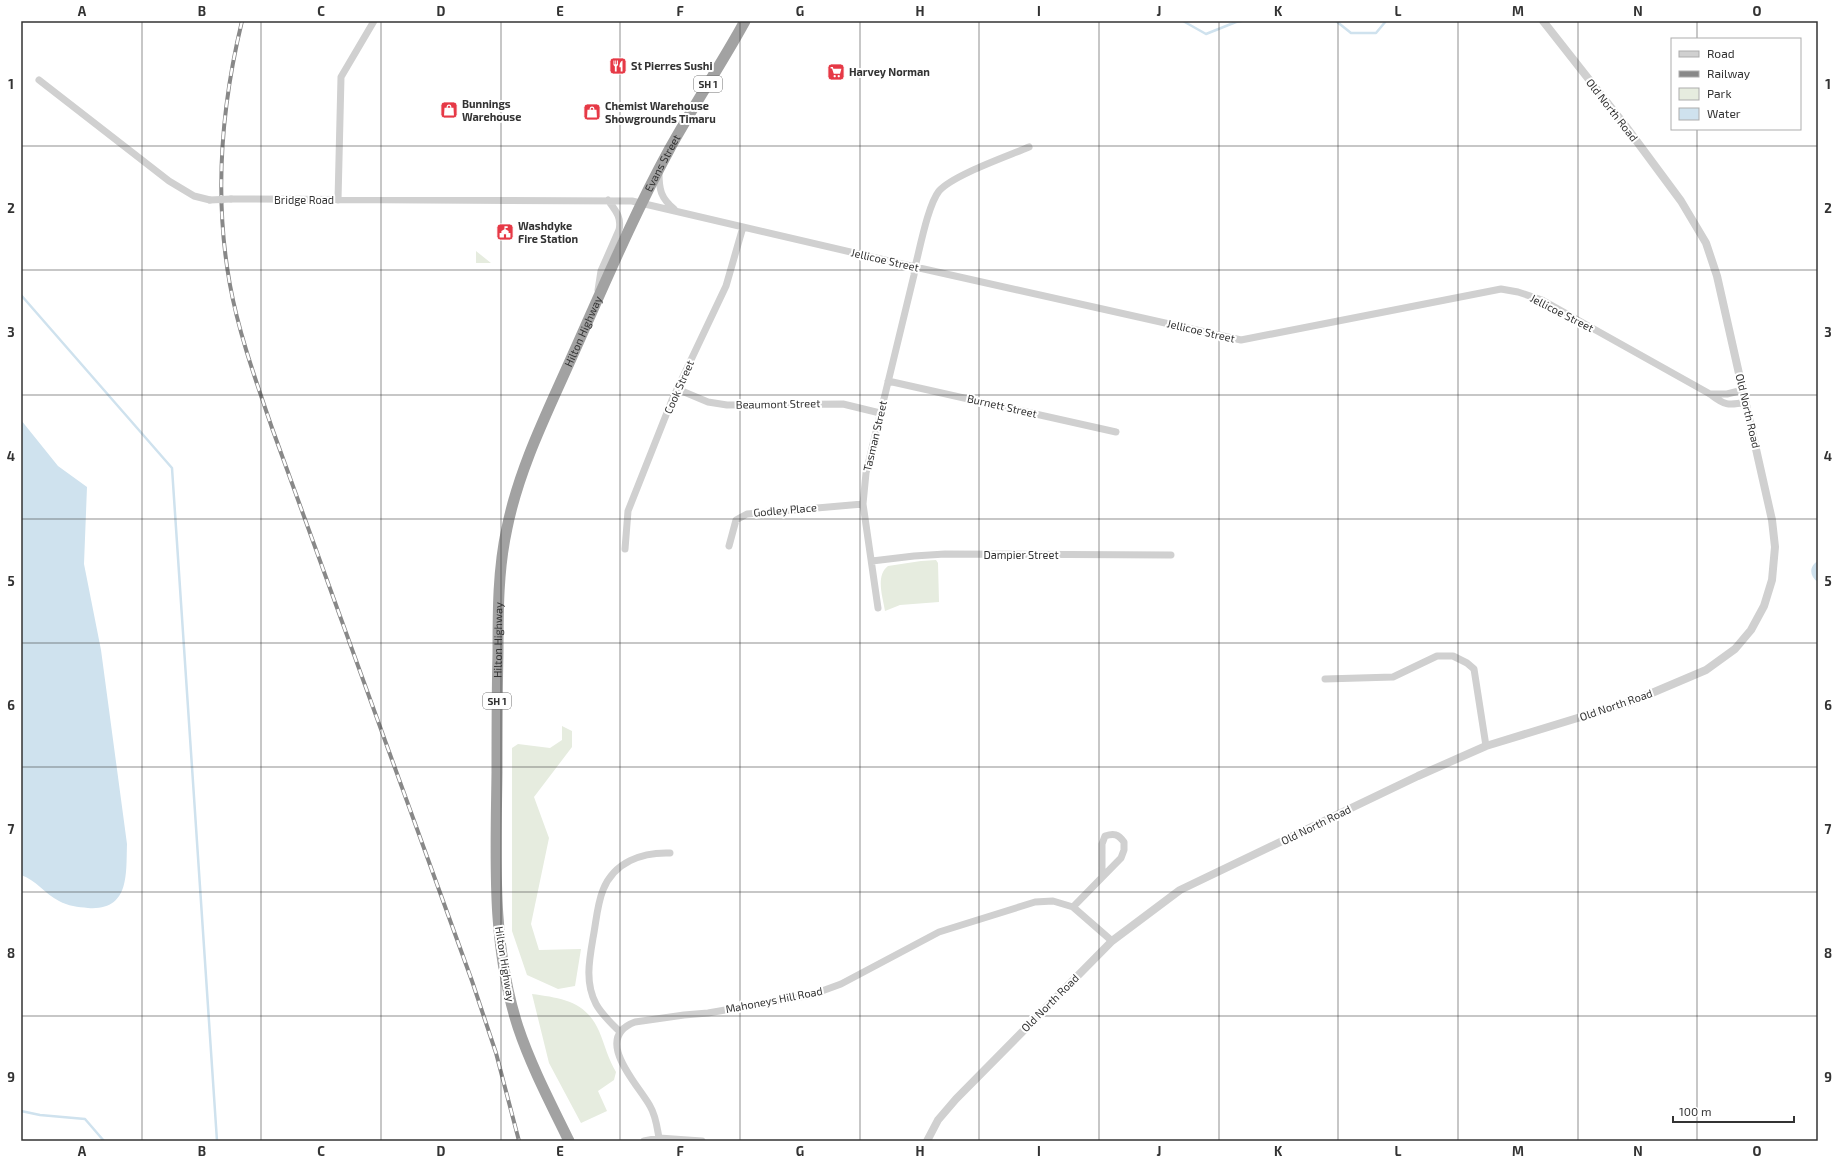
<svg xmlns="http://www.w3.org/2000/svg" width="1839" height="1162" viewBox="0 0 1839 1162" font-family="'Exo 2',sans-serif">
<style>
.green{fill:#e6ecdf}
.water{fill:#cfe2ee}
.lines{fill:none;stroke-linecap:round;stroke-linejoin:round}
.stream{stroke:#cfe2ee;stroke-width:2.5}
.minor{stroke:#d0d0d0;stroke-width:7}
.tertiary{stroke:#d0d0d0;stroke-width:8}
.trunk{stroke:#a2a2a2;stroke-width:11}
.rail-casing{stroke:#888;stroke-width:4}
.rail{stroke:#fff;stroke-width:2.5;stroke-dasharray:8;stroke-linecap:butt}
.minor-bridge{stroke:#d0d0d0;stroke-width:7}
.grid{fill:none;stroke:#333;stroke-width:1;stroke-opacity:0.55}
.labels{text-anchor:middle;stroke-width:4;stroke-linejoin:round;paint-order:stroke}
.shield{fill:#fff;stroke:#707070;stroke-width:1}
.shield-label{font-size:10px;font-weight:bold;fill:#333}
.poi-label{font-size:11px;font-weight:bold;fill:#333;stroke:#fff;text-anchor:start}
.street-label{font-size:11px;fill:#333;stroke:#fff}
.neatline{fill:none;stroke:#333;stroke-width:1.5}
.grid-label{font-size:13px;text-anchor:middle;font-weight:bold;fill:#333}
</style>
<rect width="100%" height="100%" fill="#fff"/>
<path class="green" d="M476 251 491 263H476Z
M936 560 938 563 939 602 900 605 885 611C883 597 875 576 888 566L921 561Z
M562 726 572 731V747L534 797 549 838 531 924 539 950 581 949 575 986 558 989 527 975 512 931V748L518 744 550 748 562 740Z
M532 994C561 998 586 1001 599 1031 605 1045 608 1059 616 1072L614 1080 598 1091 607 1111 581 1123 549 1063Z"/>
<path class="water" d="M21 420 58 466 87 487 84 564 101 650 127 844C126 874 130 911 88 908 78 907 68 906 59 901 45 894 36 880 21 875Z
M1818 561V582C1809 576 1809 566 1818 561Z"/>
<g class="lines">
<path class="stream" d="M1183 21 1206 34 1236 22 1242 21
M1336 21 1351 33H1376L1386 21
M21 295 172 468 217 1141
M21 1111 40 1115 85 1119 104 1141"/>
<path class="minor" d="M39 80 169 181 194 196 210 200
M659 173C659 190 661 198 674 209
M231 199 632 201 915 267 1241 340 1501 289 1518 292 1542 300 1710 394C1724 405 1728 406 1746 402
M338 200 341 77 374 21
M598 290 601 271 619 230C622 217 615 210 608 200
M888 381 1116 432
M677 389 708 402 727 405 843 404 880 413
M1710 394H1727L1743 390
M729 546 736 520 747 514 863 504
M625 549 628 511 672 400 726 286 743 227
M872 561 914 556 945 554 1171 555
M878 608 863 504 866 473 914 275 915 267C920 248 928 205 939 191 953 175 1008 156 1029 147
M1325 679 1393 677 1437 656H1453L1467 663 1474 669 1486 746
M1073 907 1121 858 1124 850V842C1118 834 1114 833 1105 836L1102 844V876
M620 1032C612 1024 602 1015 596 1004 585 983 589 961 593 938 596 923 597 905 603 890 614 862 642 852 670 853
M659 1138C657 1127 656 1116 650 1106 637 1083 592 1038 635 1022L684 1015 708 1013 811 995 841 984 939 932 1035 902 1053 901 1073 907 1112 941
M644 1141 659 1138 702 1141"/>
<path class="tertiary" d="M927 1141 938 1120 956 1099 1112 941 1180 890 1418 776 1486 746 1633 701 1706 670 1735 649 1751 630 1764 606 1772 580 1775 547 1772 520 1717 276 1706 243 1681 201 1624 124 1543 21"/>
<path class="trunk" id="s1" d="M569 1141C551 1104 531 1066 518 1027 491 944 496 857 497 772 497 732 497 692 498 653 498 611 498 569 507 528 519 469 546 415 570 361 602 290 632 218 669 150 693 106 721 65 745 21"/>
<g class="rail-casing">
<path id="rail" d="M242 21C221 108 214 197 230 285 239 334 256 381 272 428L472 981 496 1053 519 1141"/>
</g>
<use href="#rail" class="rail"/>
<path class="minor-bridge" d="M210 200 231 199"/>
</g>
<path class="grid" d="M142 21V1141M261 21V1141M381 21V1141M501 21V1141M620 21V1141M740 21V1141M860 21V1141M979 21V1141M1099 21V1141M1219 21V1141M1338 21V1141M1458 21V1141M1578 21V1141M1697 21V39M1697 129V1141M21 146H1818M21 270H1818M21 395H1818M21 519H1818M21 643H1818M21 767H1818M21 892H1818M21 1016H1818"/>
<defs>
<g id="restaurant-square" transform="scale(0.9)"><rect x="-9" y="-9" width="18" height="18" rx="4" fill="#e63946" stroke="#fff"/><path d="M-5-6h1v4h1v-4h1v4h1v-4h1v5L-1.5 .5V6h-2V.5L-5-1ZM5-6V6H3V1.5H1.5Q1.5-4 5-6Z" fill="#fff"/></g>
<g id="supermarket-square" transform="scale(0.9)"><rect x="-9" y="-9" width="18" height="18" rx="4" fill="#e63946" stroke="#fff"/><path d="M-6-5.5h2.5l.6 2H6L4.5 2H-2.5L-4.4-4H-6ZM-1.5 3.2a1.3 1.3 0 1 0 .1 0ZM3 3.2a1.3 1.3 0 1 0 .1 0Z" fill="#fff"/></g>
<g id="shop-square" transform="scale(0.9)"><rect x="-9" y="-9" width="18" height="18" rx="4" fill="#e63946" stroke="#fff"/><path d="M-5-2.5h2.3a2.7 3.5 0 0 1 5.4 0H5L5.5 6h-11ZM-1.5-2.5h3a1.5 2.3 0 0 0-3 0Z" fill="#fff"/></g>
<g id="civic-square" transform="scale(0.9)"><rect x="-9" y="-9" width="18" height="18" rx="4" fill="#e63946" stroke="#fff"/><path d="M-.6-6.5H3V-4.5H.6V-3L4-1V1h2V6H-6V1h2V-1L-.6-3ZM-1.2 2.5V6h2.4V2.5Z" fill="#fff"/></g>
</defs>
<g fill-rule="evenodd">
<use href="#restaurant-square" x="618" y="66"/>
<use href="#supermarket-square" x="836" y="72"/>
<use href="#shop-square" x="449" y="110"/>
<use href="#shop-square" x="592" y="112"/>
<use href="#civic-square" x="505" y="232"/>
</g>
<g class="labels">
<g class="shield">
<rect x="694" y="76" width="28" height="16" rx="3"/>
<rect x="483" y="693" width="28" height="16" rx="3"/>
</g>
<g class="shield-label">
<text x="708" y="88">SH 1</text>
<text x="497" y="705">SH 1</text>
</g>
<g class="poi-label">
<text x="631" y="70">St Pierres Sushi</text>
<text x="849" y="76">Harvey Norman</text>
<text x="462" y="108">Bunnings<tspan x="462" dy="13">Warehouse</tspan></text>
<text x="605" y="110">Chemist Warehouse<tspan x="605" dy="13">Showgrounds Timaru</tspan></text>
<text x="518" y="230">Washdyke<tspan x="518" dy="13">Fire Station</tspan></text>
</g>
<g class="street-label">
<text transform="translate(1612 110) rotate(52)" y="4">Old North Road</text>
<text dy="4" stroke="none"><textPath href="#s1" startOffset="1024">Evans Street</textPath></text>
<text x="304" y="204">Bridge Road</text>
<text transform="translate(885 260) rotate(13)" y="4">Jellicoe Street</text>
<text transform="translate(1562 313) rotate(27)" y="4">Jellicoe Street</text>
<text transform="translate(1201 331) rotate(13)" y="4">Jellicoe Street</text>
<text dy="4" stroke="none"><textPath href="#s1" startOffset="838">Hilton Highway</textPath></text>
<text transform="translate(679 387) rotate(-66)" y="4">Cook Street</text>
<text transform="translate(778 404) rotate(-1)" y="4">Beaumont Street</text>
<text transform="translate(1002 406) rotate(13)" y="4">Burnett Street</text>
<text transform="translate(1748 411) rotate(77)" y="4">Old North Road</text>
<text transform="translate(875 436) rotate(-77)" y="4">Tasman Street</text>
<text transform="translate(785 510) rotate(-5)" y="4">Godley Place</text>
<text x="1021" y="559">Dampier Street</text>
<text dy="4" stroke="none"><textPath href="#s1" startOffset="514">Hilton Highway</textPath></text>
<text transform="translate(1616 705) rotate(-19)" y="4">Old North Road</text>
<text transform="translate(1316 825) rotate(-26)" y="4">Old North Road</text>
<text transform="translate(505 964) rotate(81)" y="4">Hilton Highway</text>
<text transform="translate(774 1000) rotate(-11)" y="4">Mahoneys Hill Road</text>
<text transform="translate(1050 1003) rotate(-45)" y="4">Old North Road</text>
</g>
</g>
<rect width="1839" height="1162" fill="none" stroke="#ffffff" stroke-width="44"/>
<rect x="1671" y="38" width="130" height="92" fill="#ffffff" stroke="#adadad"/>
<rect x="1679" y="51" width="20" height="6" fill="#d0d0d0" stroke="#adadad"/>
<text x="1707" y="58" font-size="12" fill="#333333">Road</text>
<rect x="1679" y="71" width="20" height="6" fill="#888888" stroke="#adadad"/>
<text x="1707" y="78" font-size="12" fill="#333333">Railway</text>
<rect x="1679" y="88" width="20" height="12" fill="#e6ecdf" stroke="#adadad"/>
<text x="1707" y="98" font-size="12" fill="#333333">Park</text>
<rect x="1679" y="108" width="20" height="12" fill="#cfe2ee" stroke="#adadad"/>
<text x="1707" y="118" font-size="12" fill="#333333">Water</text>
<path d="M1673 1116v6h121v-6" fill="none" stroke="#333333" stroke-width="2"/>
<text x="1679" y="1116" font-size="12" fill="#333333" stroke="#ffffff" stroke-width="3" paint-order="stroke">100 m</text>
<rect x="22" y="22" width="1795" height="1118" class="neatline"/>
<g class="grid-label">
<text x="82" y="16">A</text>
<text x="202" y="16">B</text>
<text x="321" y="16">C</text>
<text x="441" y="16">D</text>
<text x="560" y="16">E</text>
<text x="680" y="16">F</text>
<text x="800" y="16">G</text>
<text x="920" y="16">H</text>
<text x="1039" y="16">I</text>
<text x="1159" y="16">J</text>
<text x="1278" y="16">K</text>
<text x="1398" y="16">L</text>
<text x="1518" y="16">M</text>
<text x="1638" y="16">N</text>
<text x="1757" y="16">O</text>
<text x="11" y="89">1</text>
<text x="1828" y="89">1</text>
<text x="11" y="213">2</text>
<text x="1828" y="213">2</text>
<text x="11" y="337">3</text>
<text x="1828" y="337">3</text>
<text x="11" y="461">4</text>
<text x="1828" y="461">4</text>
<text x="11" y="586">5</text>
<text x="1828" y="586">5</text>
<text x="11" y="710">6</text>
<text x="1828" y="710">6</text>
<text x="11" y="834">7</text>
<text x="1828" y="834">7</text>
<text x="11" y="958">8</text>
<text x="1828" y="958">8</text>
<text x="11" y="1082">9</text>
<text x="1828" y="1082">9</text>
<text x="82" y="1156">A</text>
<text x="202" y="1156">B</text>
<text x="321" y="1156">C</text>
<text x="441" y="1156">D</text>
<text x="560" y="1156">E</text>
<text x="680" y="1156">F</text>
<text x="800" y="1156">G</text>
<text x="920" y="1156">H</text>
<text x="1039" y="1156">I</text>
<text x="1159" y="1156">J</text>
<text x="1278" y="1156">K</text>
<text x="1398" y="1156">L</text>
<text x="1518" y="1156">M</text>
<text x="1638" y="1156">N</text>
<text x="1757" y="1156">O</text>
</g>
</svg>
